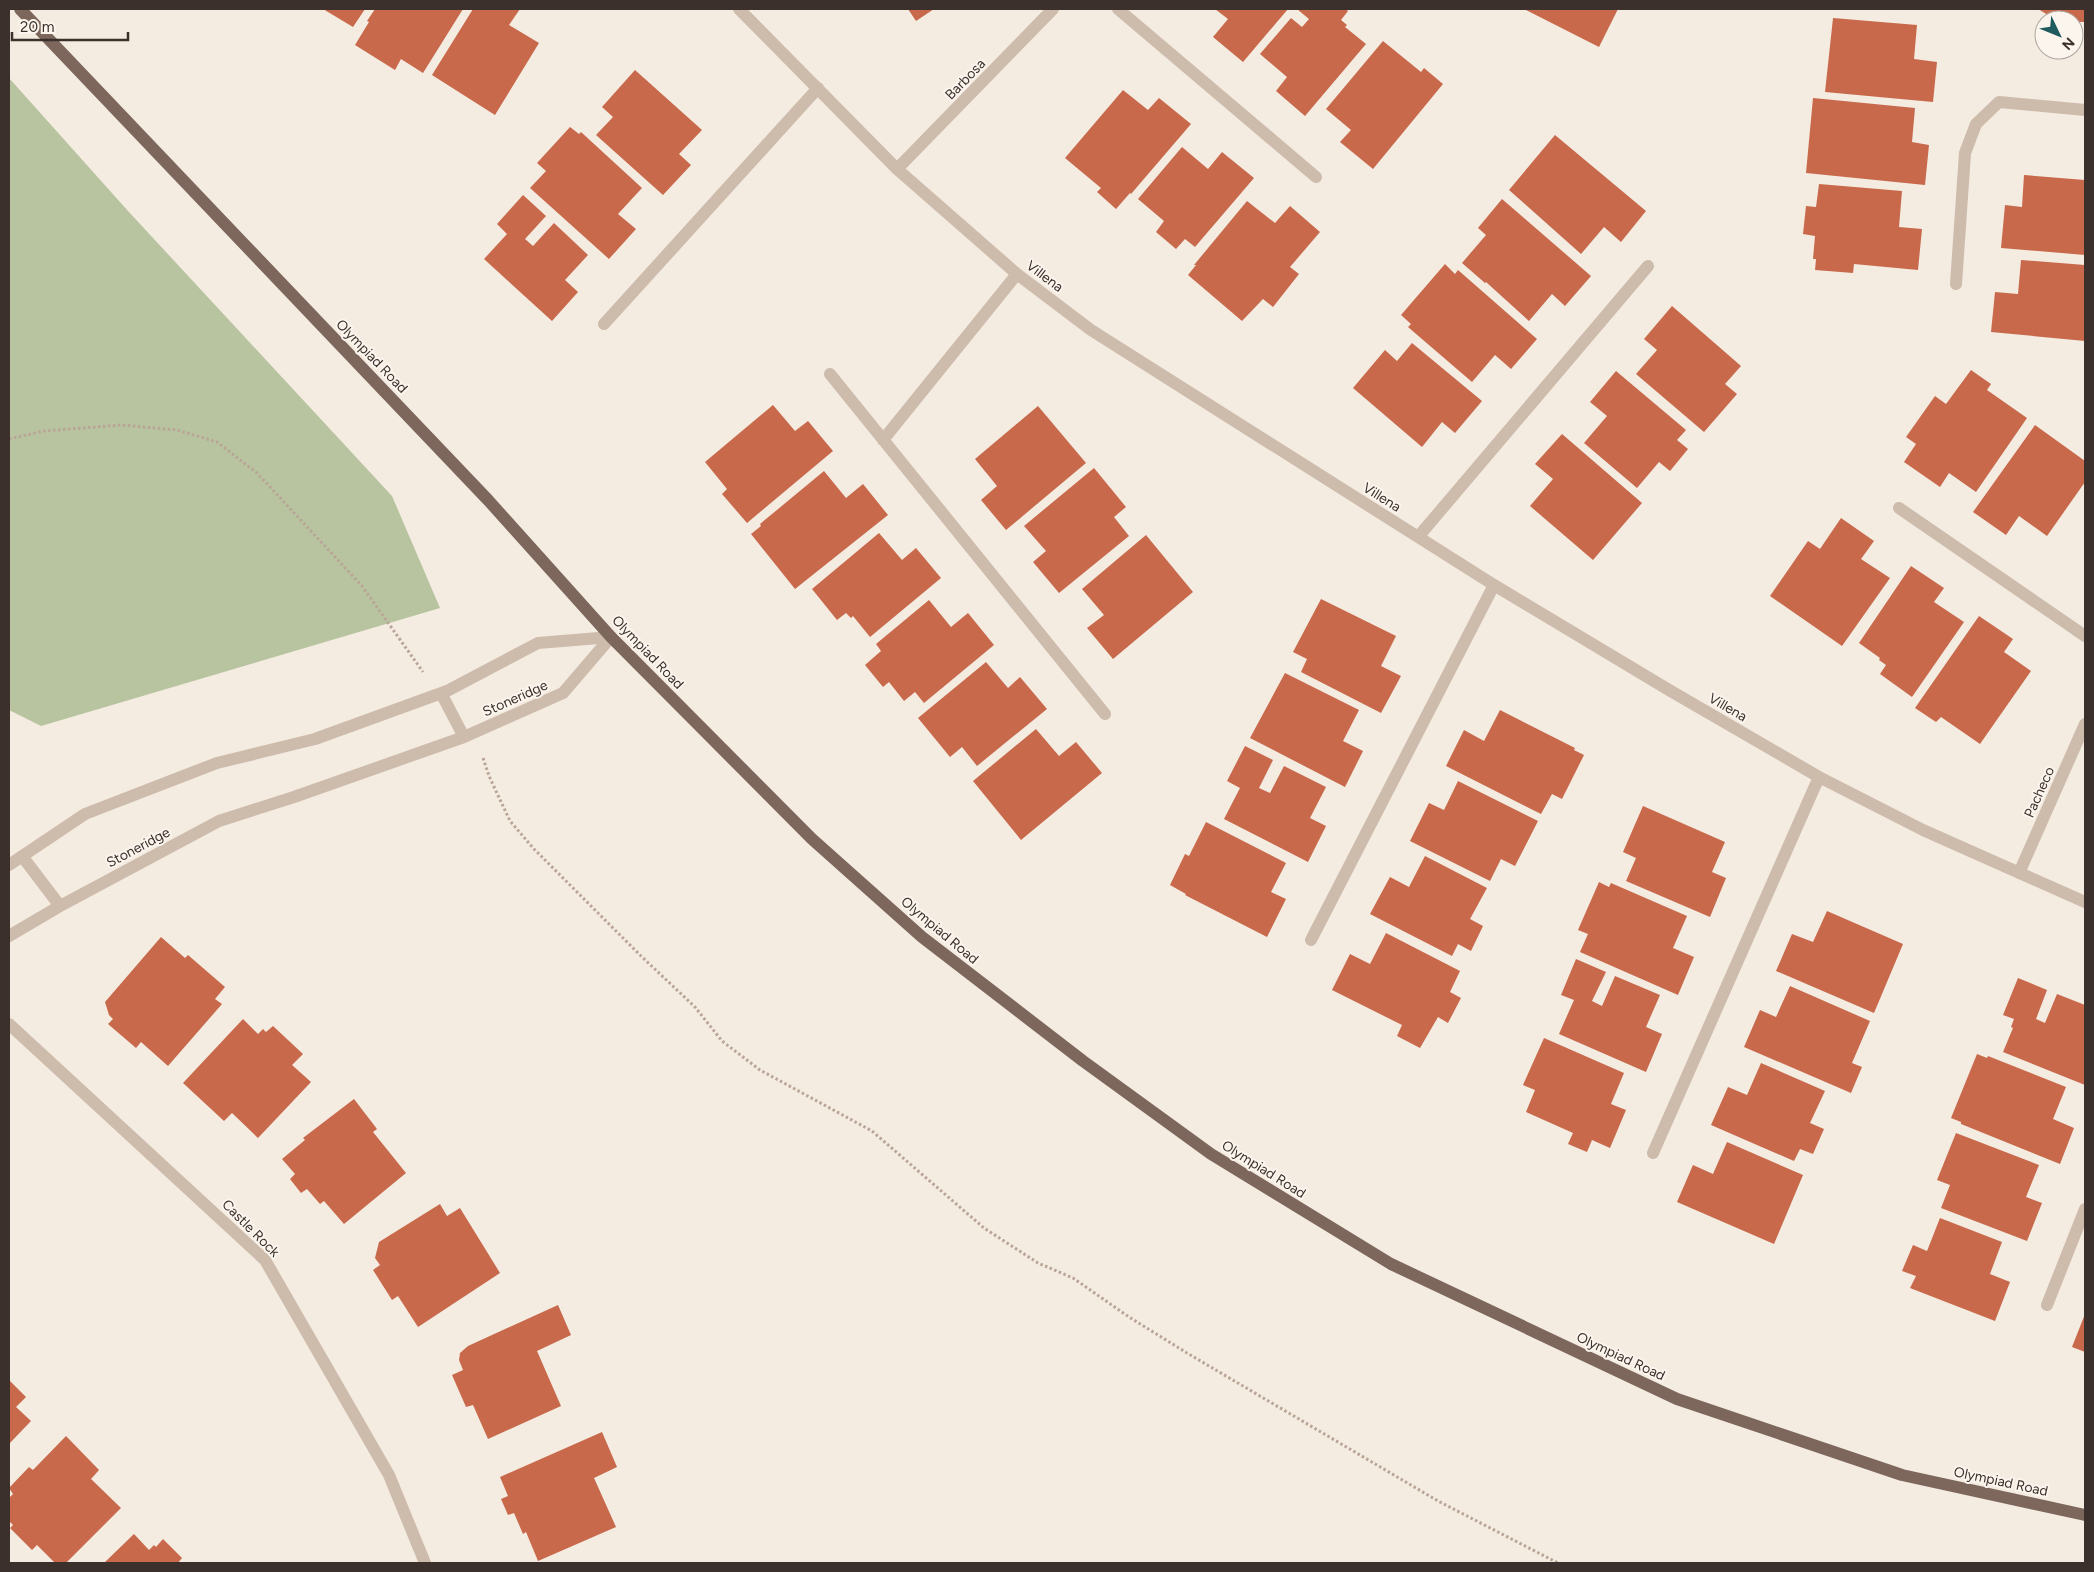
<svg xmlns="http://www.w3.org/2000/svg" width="2094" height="1572" viewBox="0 0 2094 1572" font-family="Figtree,sans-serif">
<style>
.green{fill:#b8c4a0}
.building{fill:#c8694b}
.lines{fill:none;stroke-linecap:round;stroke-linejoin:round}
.path{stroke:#b9a596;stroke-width:3;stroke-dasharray:2.5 2.5;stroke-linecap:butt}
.minor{stroke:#cdbbac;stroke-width:12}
.major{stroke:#7d675c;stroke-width:12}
.labels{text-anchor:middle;stroke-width:4;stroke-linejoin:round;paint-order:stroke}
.street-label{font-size:14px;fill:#3b302b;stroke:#fbf5ee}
</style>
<rect width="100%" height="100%" fill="#f4ebe1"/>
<path class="green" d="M9 78 128 211 392 496 440 608 41 726 9 710Z"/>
<path class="building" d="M323 9H365L353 27Z
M375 9H463L423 73 401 59 395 70 355 45 369 22 367 21Z
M473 9H520L509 25 539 43 495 115 432 75Z
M908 9H934L916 21Z
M1215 9H1288L1243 62 1213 37 1228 19Z
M1297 9H1346L1348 11 1341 20 1347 25 1345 27 1366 44 1305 116 1276 91 1287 77 1260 54 1291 18 1302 27 1309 19Z
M1524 9H1618L1599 47Z
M2038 9H2085V22H2074L2061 15H2048Z
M1833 18 1917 25 1914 59 1937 62 1933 102 1825 92Z
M1383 41 1421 72 1424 68 1443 84 1373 169 1340 142 1351 130 1326 109Z
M635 70 702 130 679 154 691 165 663 195 596 135 613 117 602 107Z
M1123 90 1148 110 1159 98 1191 124 1131 194 1130 193 1116 209 1097 192 1101 188 1065 158Z
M1813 98 1915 108 1912 142 1929 145 1925 185 1806 173Z
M570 127 579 134 581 132 642 188 618 214 636 229 609 259 530 188 546 171 537 163Z
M1555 135 1646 211 1621 242 1604 227 1581 254 1509 190Z
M1182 147 1208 169 1222 152 1254 178 1195 247 1185 239 1176 249 1156 232 1164 221 1138 199Z
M2024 175 2085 180V255L2001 248 2005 205 2022 207Z
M1819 184 1902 191 1899 227 1922 229 1918 270 1854 264 1853 273 1815 270 1816 259H1813L1815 236 1803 234 1806 206 1816 207Z
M523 195 546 216 525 239 533 246 554 223 588 255 565 280 578 292 552 321 484 259 507 234 497 224Z
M1502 199 1591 276 1565 306 1552 294 1529 321 1486 282 1485 283 1462 263 1486 235 1478 228Z
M1247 201 1275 223 1290 206 1320 232 1290 267 1299 274 1273 307 1263 299 1242 321 1188 275 1196 265H1194Z
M2021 260 2085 265V341L1991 332 1995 292 2018 294Z
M1445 264 1455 274 1458 270 1537 339 1511 369 1495 355 1472 382 1408 327 1411 324 1401 315Z
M1672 306 1741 366 1725 384 1737 394 1704 432 1636 374 1657 350 1644 339Z
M1412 343 1482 401 1455 433 1442 422 1422 447 1353 388 1385 350 1397 361Z
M1971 370 1991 384 1987 390 2027 418 1976 492 1949 473 1940 487 1904 462 1916 444 1906 437 1935 396 1946 404Z
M1616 371 1686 430 1677 440 1688 449 1670 471 1659 462 1637 488 1584 443 1607 416 1590 402Z
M773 405 795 431 808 421 833 451 747 523 722 494 727 489 705 462Z
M1038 406 1086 463 1006 530 981 500 997 486 975 459Z
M2035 425 2085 461V482L2047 536 2019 516 2006 535 1973 512Z
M1562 434 1642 503 1593 560 1530 506 1553 479 1535 464Z
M1094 468 1126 507 1114 517 1129 536 1059 593 1033 562 1046 551 1024 526Z
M824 471 846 498 863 484 888 515 795 589 751 534 761 526 760 524Z
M1841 518 1874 541 1861 559 1890 578 1842 646 1770 596 1808 541 1820 549Z
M879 533 902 560 916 548 941 578 870 637 853 616 851 618 846 613 837 620 812 589Z
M1146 535 1193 592 1113 659 1087 628 1104 615 1082 589Z
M1911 566 1944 588 1934 602 1964 622 1912 697 1880 674 1886 665 1879 660 1880 658 1859 643Z
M1321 599 1396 636 1381 666 1401 676 1381 713 1301 672 1307 659 1293 652Z
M929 600 951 627 968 613 994 645 924 703 915 692 904 701 889 682 883 687 865 665 881 651 876 644Z
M1979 616 2013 639 2004 652 2031 671 1980 744 1941 717 1936 722 1915 708Z
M986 662 1008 688 1020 677 1047 709 977 766 962 747 950 757 918 718Z
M1285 673 1359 710 1343 741 1363 751 1345 787 1250 738Z
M1500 710 1575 748 1574 750 1584 755 1562 799 1552 794 1541 814 1446 766 1464 730 1484 741Z
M1036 729 1059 756 1076 742 1102 773 1021 840 973 781Z
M1245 746 1273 760 1259 788 1270 793 1284 766 1326 787 1310 818 1326 826 1308 862 1224 819 1240 788 1227 781Z
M1458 781 1538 821 1515 866 1501 859 1490 881 1410 841 1429 803 1444 810Z
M1643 806 1725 842 1712 872 1726 878 1710 917 1626 881 1636 858 1623 852Z
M1206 822 1286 863 1271 892 1286 899 1267 937 1185 895 1186 894 1170 885 1185 854 1189 856Z
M1425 856 1487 888 1470 919 1483 926 1471 951 1458 944 1452 956 1370 914 1390 877 1409 887Z
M1599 882 1609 887 1611 883 1687 916 1673 948 1694 957 1678 995 1580 952 1588 934 1578 930Z
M1827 911 1903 944 1874 1013 1776 971 1792 934 1813 942Z
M1386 933 1460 971 1450 992 1461 998 1448 1023 1438 1017 1420 1048 1397 1036 1402 1025 1332 990 1350 954 1370 964Z
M161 937 185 958 188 955 225 987 215 999 222 1004 168 1066 141 1042 136 1048 108 1024 113 1019 109 1015 105 1002Z
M1576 959 1606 972 1592 1001 1602 1006 1615 976 1660 995 1646 1027 1662 1034 1646 1072 1559 1034 1574 1000 1561 995Z
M2018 978 2047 990 2036 1019 2045 1023 2057 994 2085 1005V1085L2003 1052 2013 1028 2011 1027 2014 1019 2003 1015Z
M1790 986 1870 1021 1852 1063 1862 1067 1851 1093 1744 1047 1760 1010 1776 1017Z
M243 1019 258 1034 263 1029 266 1032 273 1026 303 1054 292 1065 311 1082 258 1138 232 1113 224 1121 183 1083Z
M1544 1038 1624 1073 1611 1104 1626 1110 1610 1148 1592 1140 1587 1152 1568 1144 1573 1133 1526 1112 1535 1090 1523 1085Z
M1977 1054 1987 1058 1988 1056 2066 1087 2053 1119 2074 1128 2060 1164 1961 1124V1122L1951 1118Z
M1761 1063 1825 1091 1810 1123 1824 1129 1813 1154 1800 1149 1794 1161 1711 1125 1728 1087 1747 1095Z
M354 1099 377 1129 373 1132 406 1173 344 1224 324 1201 320 1204 307 1189 301 1193 290 1179 295 1174 282 1159 305 1140 303 1138Z
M1956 1133 2039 1165 2026 1197 2042 1203 2027 1241 1941 1208 1950 1185 1937 1180Z
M1727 1142 1803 1175 1774 1244 1677 1202 1693 1165 1713 1174Z
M440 1204 447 1216 460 1208 500 1273 418 1327 398 1296 392 1300 373 1270 380 1265 375 1258 379 1242Z
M1940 1218 2002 1242 1990 1274 2010 1282 1995 1321 1910 1288 1916 1276 1902 1271 1913 1245 1927 1251Z
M558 1305 571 1335 537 1351 561 1406 488 1439 473 1405 466 1407 452 1375 463 1370 459 1360 460 1353 468 1346Z
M2085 1314V1352L2072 1347Z
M9 1380 26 1397 16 1407 31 1421 9 1444Z
M602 1432 617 1467 594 1478 616 1527 538 1561 526 1532 523 1534 514 1513 508 1515 501 1499 508 1496 500 1477Z
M66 1436 99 1470 91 1479 121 1508 66 1563H55L37 1545 32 1550 10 1528 13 1525 9 1521V1498L13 1494 9 1488 29 1467 33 1470Z
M134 1534 149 1550 154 1545 156 1547 163 1539 182 1558 178 1563H104Z"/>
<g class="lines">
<path class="path" d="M9 439 44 431 121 425 177 430 217 442 257 473 362 586 423 672
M483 758 489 776 510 821 534 849 641 956 695 1007 722 1041 760 1070 872 1131 984 1228 1038 1263 1073 1278 1129 1317 1187 1353 1438 1501 1558 1563"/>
<path class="minor" d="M739 9 897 169 1017 274 1091 330 1494 585 1669 690 1819 777 1923 830 2085 902
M1118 9 1316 177
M897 169 1053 9
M1956 284 1965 153 1976 124 1999 102 2085 110
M604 324 818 88
M830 374 1105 714
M883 440 1017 274
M1899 508 2085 636
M1418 537 1648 266
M441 693 464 737
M22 856 60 906
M9 865 85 814 217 763 315 739 447 691 538 643 611 637
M2019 873 2085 724
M9 936 60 906 219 821 294 797 464 737 563 693 611 637
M1311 940 1494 585
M9 1024 265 1260 389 1475 425 1563
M1653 1153 1819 777
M2047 1305 2085 1209"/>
<path class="major" d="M20 9 488 500 611 637 812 839 922 937 1083 1061 1211 1154 1391 1264 1677 1399 1902 1475 2085 1515"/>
</g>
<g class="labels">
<g class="street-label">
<text transform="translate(965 79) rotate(-46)" y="5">Barbosa</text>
<text transform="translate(1045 276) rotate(37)" y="5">Villena</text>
<text transform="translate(372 356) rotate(46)" y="5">Olympiad Road</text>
<text transform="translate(1382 497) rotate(32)" y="5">Villena</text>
<text transform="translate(648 652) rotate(46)" y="5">Olympiad Road</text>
<text transform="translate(515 698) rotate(-24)" y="5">Stoneridge</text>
<text transform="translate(1728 707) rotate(30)" y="5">Villena</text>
<text transform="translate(2039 792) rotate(-66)" y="5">Pacheco</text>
<text transform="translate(138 847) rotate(-28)" y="5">Stoneridge</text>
<text transform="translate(940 930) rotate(40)" y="5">Olympiad Road</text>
<text transform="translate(1264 1169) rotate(32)" y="5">Olympiad Road</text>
<text transform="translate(251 1228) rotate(45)" y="5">Castle Rock</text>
<text transform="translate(1621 1356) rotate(25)" y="5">Olympiad Road</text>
<text transform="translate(2001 1481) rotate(12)" y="5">Olympiad Road</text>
</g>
</g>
<rect width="2094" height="1572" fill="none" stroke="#3b302b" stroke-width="20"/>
<g transform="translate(2059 35) rotate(133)"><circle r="24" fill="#fbf5ee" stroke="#aea6a0"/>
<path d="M0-4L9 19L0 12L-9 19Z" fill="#1f5a5e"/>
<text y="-8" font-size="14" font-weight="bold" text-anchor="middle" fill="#3b302b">N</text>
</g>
<path d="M12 32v8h116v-8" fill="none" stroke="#3b302b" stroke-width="2.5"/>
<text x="20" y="32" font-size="15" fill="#3b302b" stroke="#fbf5ee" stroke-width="4" paint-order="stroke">20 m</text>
</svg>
